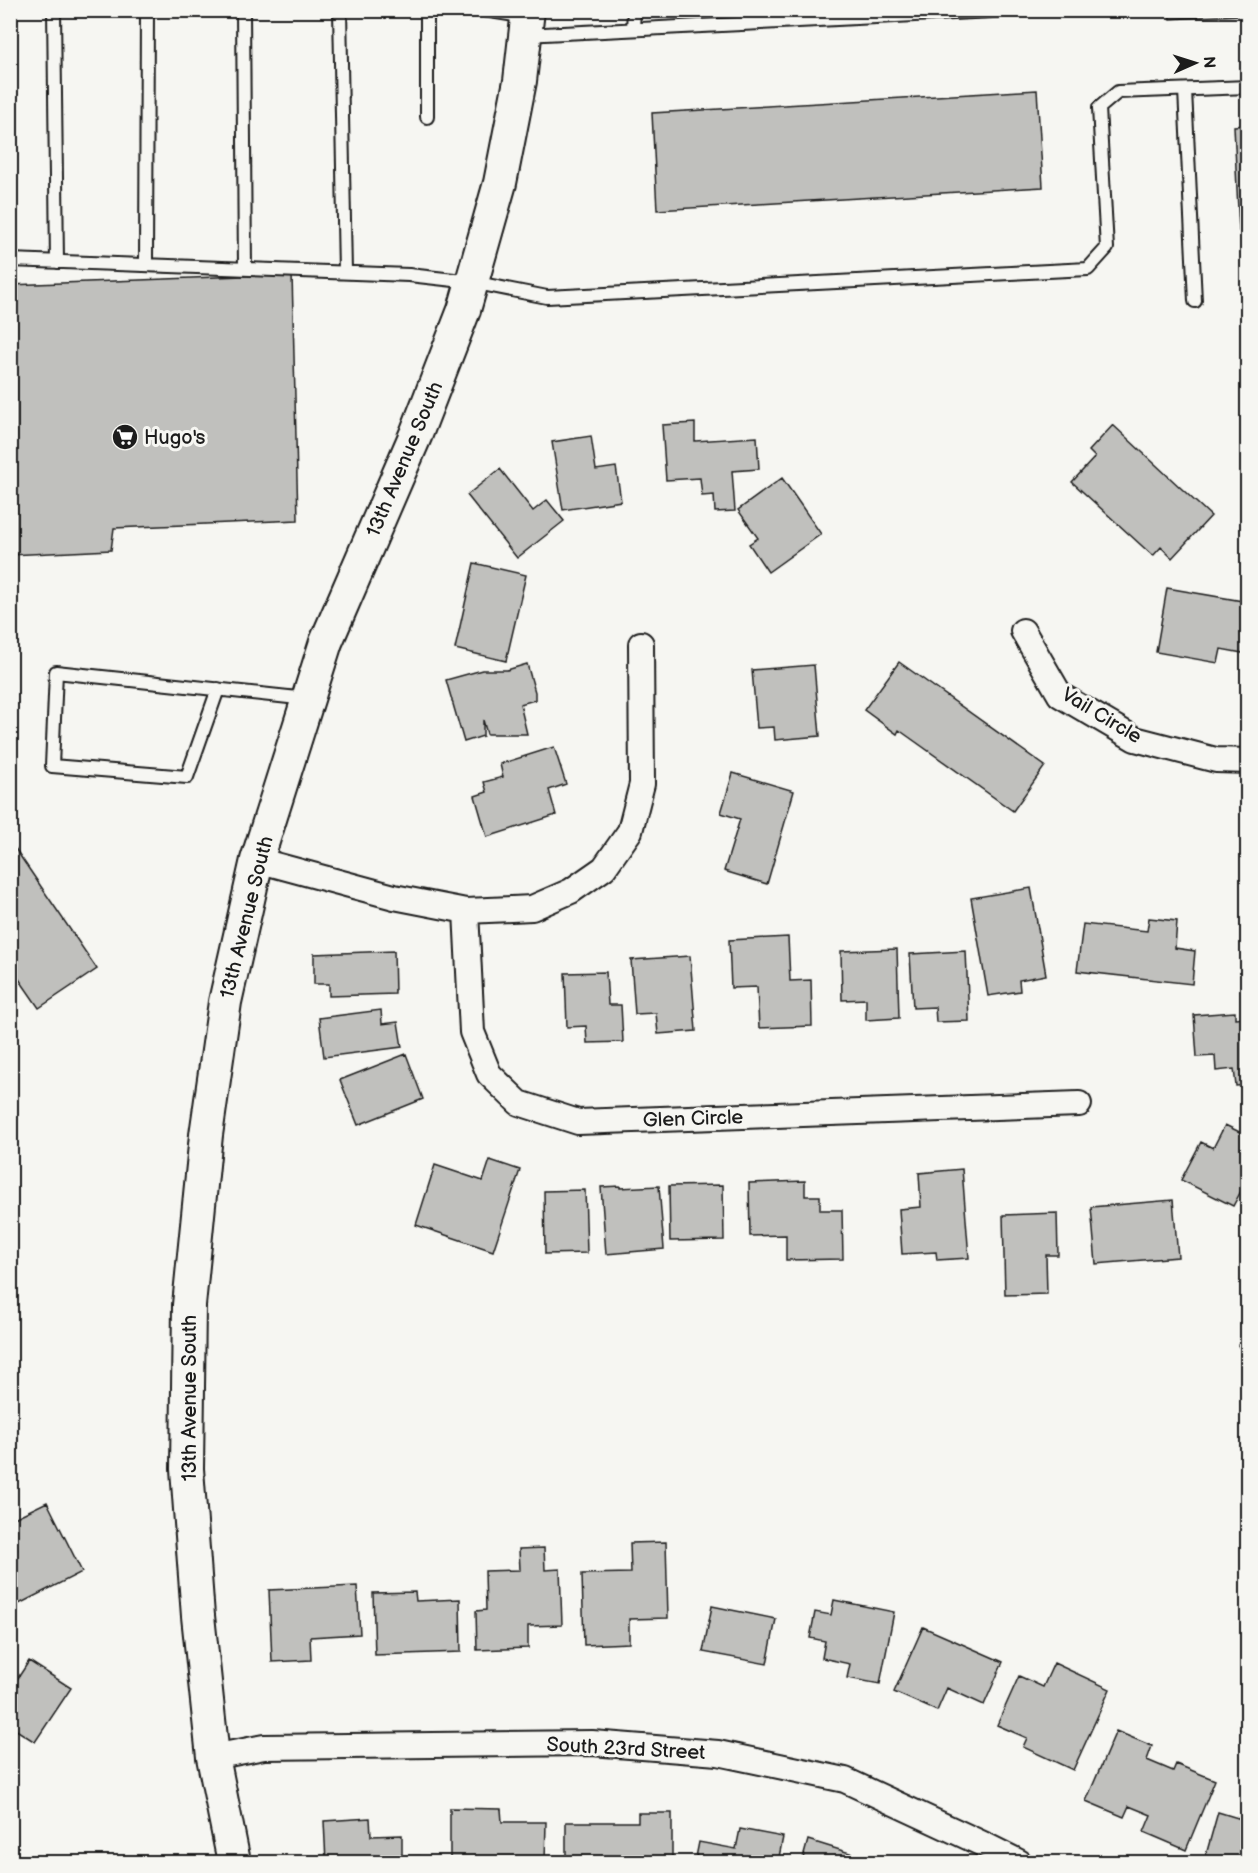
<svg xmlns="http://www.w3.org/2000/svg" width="1258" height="1873" viewBox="0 0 1258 1873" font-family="'Balsamiq Sans',sans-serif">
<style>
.building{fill:#c0c0bd;stroke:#1c1c1c;stroke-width:1.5}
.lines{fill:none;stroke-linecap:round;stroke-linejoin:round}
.service-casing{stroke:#1c1c1c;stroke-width:16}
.minor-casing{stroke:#1c1c1c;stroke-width:28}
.tertiary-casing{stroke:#1c1c1c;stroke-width:36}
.service{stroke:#f6f6f2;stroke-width:12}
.minor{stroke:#f6f6f2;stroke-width:24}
.tertiary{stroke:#f6f6f2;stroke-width:32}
.labels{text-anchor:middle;stroke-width:6;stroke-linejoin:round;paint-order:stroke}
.poi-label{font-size:20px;fill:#1c1c1c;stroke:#f6f6f2;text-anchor:start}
.street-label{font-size:20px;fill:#1c1c1c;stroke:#f6f6f2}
</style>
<rect width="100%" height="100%" fill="#f6f6f2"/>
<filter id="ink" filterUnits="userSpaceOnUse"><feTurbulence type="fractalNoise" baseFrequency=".0167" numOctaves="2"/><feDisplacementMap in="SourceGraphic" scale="12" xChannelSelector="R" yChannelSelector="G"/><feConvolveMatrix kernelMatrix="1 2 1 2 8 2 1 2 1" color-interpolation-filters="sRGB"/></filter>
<g filter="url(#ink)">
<path class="building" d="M1169 10H1239V15L1170 19Z
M1037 90 1043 187 657 210 652 113Z
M1248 125V230L1239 231 1234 126Z
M292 274 298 520 114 528 111 550 10 555V285Z
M695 423V441L757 437 759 469 732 471 735 511 715 512 714 495 702 496 700 478 666 480 662 425Z
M1113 425 1211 516 1172 558 1161 547 1153 556 1072 482 1095 457 1089 451Z
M591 436 596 470 616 467 621 501 563 510 552 442Z
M500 469 533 511 547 500 564 521 517 558 467 495Z
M782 478 821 534 768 572 749 544 758 538 738 510Z
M474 563 526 575 506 661 455 649Z
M1167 588 1248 602V654L1221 649 1218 663 1156 652Z
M899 662 1045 766 1013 811 899 730 897 734 864 710Z
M527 664 535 692V700L520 704 527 734H487L483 720V736L464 742 446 680 482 670H507Z
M814 665 820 736 775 740 774 727 757 728 752 670Z
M554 747 566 784 549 790 556 815 487 837 475 796 487 792 484 782 503 777 500 764Z
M733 773 794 791 767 884 724 871 740 819 721 813Z
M10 841 97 969 39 1008 10 966Z
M1031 888 1046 975 1019 980 1020 991 988 996 971 898Z
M1149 918 1177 921 1175 948 1195 951 1192 984 1077 971 1083 924 1147 931Z
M788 937 790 981 811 980 812 1026 759 1028 757 987 731 988 729 940Z
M897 949 899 1018 866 1020V999L842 1000 841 951Z
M394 951 395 994 329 996V984H314V954Z
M966 951 969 1021 936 1022 935 1007 913 1008 910 954Z
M690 956 696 1031 658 1034 656 1013 635 1014 631 960Z
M606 972 608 1005H621L623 1042 587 1043 586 1026 567 1027 565 973Z
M381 1010 382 1024 398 1022 402 1047 324 1057 319 1018Z
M1235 1012V1018L1248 1017V1085L1236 1086 1234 1069 1216 1071 1215 1056 1197 1057 1194 1015Z
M406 1054 423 1099 358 1125 340 1080Z
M1225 1125 1248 1136V1178L1233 1206 1181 1180 1201 1142 1213 1148Z
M490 1160 520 1170 493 1251 416 1225 435 1165 483 1181Z
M962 1169 969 1258 937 1260 936 1252 902 1254 899 1209 921 1207 919 1173Z
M805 1181V1196H820V1210H842L843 1259 786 1260V1235L750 1236 749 1183Z
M723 1185 724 1240 670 1241 669 1186Z
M620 1186V1188L659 1186 664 1249 606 1254 601 1187Z
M585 1190 587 1253 545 1254 544 1191Z
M1173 1200 1178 1257 1096 1264 1091 1207Z
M1057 1213 1058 1255H1046L1047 1294 1005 1295 1003 1215Z
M1248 1340V1362L1238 1345Z
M47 1502 82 1572 15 1606 10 1597V1553L17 1550 10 1538V1520Z
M666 1542 668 1618 629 1619V1643L584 1645 582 1574 631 1573 630 1543Z
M544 1548 545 1570 560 1569 562 1625 528 1626V1648L477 1650 476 1611 486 1610 485 1571 520 1570 519 1549Z
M357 1586 360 1634 310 1637 311 1660 272 1662 269 1590Z
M415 1592 416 1601 460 1599 461 1652 375 1655 373 1593Z
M834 1600 894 1612 880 1684 847 1678 850 1664 822 1658 825 1641 810 1638 815 1612 831 1615Z
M712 1606 776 1619 767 1664 703 1652Z
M923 1627 1003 1662 984 1705 947 1688 937 1711 894 1692Z
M29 1661 71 1688 35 1742 10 1726V1690Z
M1054 1663 1110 1689 1073 1770 1023 1747 1027 1738 997 1725 1019 1676 1043 1687Z
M1116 1731 1152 1746 1147 1760 1173 1771 1176 1764 1215 1780 1186 1850 1144 1832 1151 1815 1129 1806 1124 1817 1086 1801Z
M450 1808 501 1809 502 1822H546L545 1862H476V1861H450Z
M1218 1812 1248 1821V1862H1204Z
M638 1813H672V1862H566V1822H638Z
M370 1818 371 1836 402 1835V1857L420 1856V1862H326L324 1821Z
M740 1829 783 1837 778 1862H695L699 1842 736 1849Z
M808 1840 853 1854 851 1862H802Z"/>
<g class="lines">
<g class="service-casing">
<path id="service" d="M54 10 57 262
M243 10 245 268
M340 10 345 272
M484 10 526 17
M633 29 634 10
M525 35 1012 10
M1185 90 1195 301
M427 117V10
M10 260 409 275 472 282 547 297 1088 269 1107 248 1099 108 1118 92 1248 87
M146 265 147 10
M218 689 187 777 52 766 56 672 307 699"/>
</g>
<g class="minor-casing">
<path id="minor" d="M1023 631 1060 695 1135 739 1216 760 1248 761
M257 860 394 897 466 911 532 908 571 891 604 868 630 831 642 784 641 644
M466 911 472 1032 489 1074 519 1103 578 1122 1079 1104
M213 1757 264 1747 592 1743 718 1753 845 1780 987 1846 1019 1862"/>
</g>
<g class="tertiary-casing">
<path id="tertiary" d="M234 1862 213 1757 198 1616 187 1469 189 1305 206 1135 225 1002 257 860 326 642 416 434 464 310 500 183 520 81 528 10"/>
</g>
<use href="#service" class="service"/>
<use href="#minor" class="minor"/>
<use href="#tertiary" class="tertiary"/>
</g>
</g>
<defs>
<g id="supermarket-disc" transform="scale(1.35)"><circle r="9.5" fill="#1c1c1c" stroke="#f6f6f2"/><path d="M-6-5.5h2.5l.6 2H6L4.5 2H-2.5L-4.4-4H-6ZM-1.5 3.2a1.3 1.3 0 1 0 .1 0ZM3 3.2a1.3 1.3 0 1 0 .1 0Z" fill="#fff"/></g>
</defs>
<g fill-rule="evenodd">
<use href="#supermarket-disc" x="125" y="437"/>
</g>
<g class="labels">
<g class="poi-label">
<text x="144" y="444">Hugo's</text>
</g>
<g class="street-label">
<text transform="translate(404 459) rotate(-67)" y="7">13th Avenue South</text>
<text transform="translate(1102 715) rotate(31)" y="7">Vail Circle</text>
<text transform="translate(246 917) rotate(-76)" y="7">13th Avenue South</text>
<text transform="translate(693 1118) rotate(-2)" y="7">Glen Circle</text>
<text transform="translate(189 1398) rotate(-90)" y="7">13th Avenue South</text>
<text transform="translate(626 1748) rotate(3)" y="7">South 23rd Street</text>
</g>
</g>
<rect width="1258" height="1873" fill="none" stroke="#f6f6f2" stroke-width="36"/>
<rect x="18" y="18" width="1222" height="1837" fill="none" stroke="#1c1c1c" stroke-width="2" filter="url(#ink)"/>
<g transform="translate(1195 63) rotate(87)" stroke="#f6f6f2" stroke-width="4.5" paint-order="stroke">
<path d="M0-4.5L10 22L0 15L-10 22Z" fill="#1c1c1c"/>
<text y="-9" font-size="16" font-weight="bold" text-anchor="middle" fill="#1c1c1c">N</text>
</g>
</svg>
